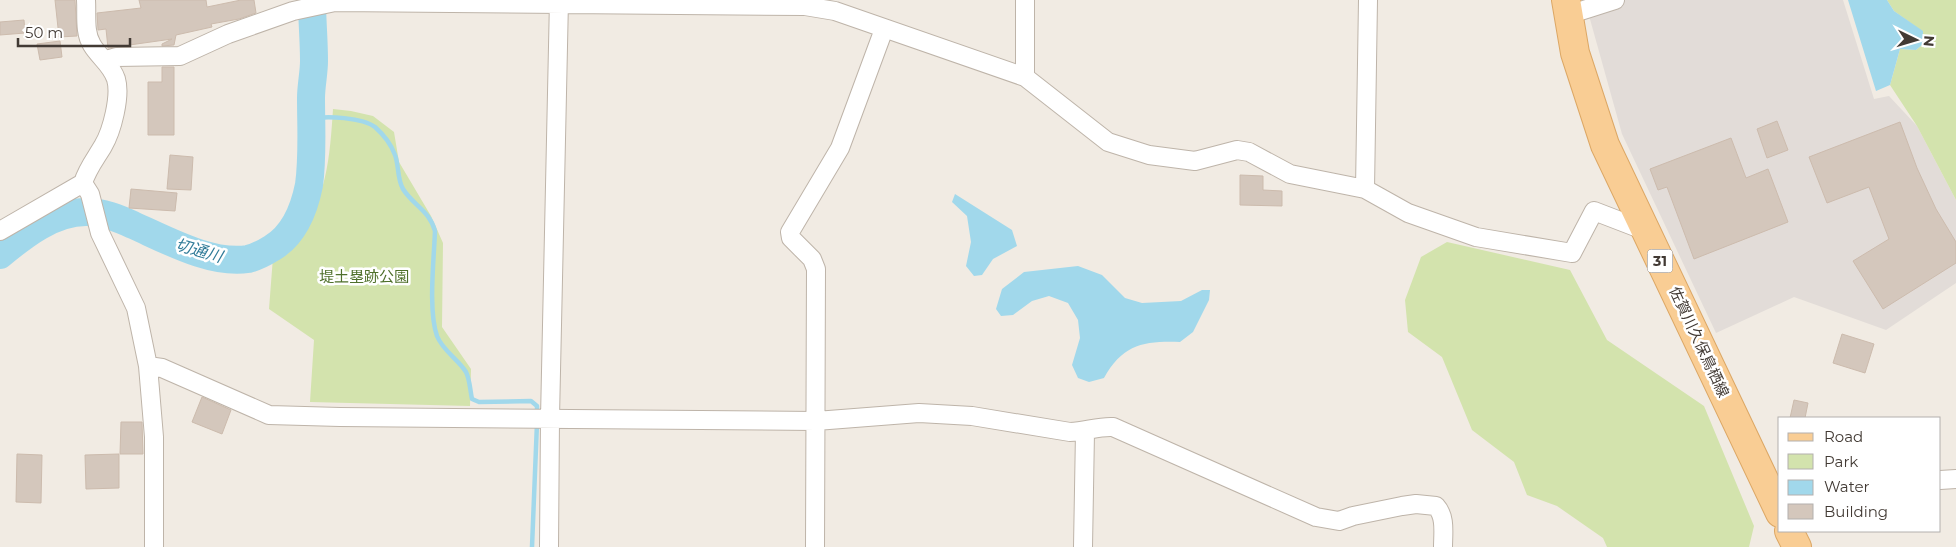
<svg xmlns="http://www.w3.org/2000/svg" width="1956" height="547" viewBox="0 0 1956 547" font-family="Montserrat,'Noto Sans JP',sans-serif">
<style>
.industrial{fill:#e2dcd8}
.green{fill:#d3e3ad}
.water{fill:#a1d8eb}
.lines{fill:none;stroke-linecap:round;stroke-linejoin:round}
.stream{stroke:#a1d8eb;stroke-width:4.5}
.river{stroke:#a1d8eb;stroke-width:28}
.building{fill:#d4c7bc;stroke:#ccbbad}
.minor-casing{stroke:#beb4a9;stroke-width:20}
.primary-casing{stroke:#dca765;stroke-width:30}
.minor{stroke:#fff;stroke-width:18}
.primary{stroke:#f9cd94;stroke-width:28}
.labels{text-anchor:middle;stroke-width:5;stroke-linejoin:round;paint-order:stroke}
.shield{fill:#fff;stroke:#7b7571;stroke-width:1}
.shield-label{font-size:14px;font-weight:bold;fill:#423a34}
.park-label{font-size:15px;fill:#4f702b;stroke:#fff}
.street-label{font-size:15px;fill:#423a34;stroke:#fff}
.water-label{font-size:16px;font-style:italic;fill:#307b98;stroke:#fff}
</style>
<rect width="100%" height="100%" fill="#f1ebe3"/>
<path class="industrial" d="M1626 0H1843L1874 99 1889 96 1917 126 1956 200V283L1886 330 1794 297 1716 333 1622 134 1588 12Z"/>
<path class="green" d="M1887 0H1956V200L1917 126 1890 85 1900 49 1916 50 1923 44V32L1894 11Z
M333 109 351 111 373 116 394 132 399 162 431 216 443 243 442 327 471 369 470 406 310 402 314 340 269 309 273 257C280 251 288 246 294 240 327 204 330 155 333 109Z
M1447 242 1570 270 1607 340 1704 406 1754 526 1749 547H1607L1603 538 1557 506 1527 495 1514 462 1472 430 1442 357 1408 332 1405 300 1421 257Z"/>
<path class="water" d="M1848 0H1887L1894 11 1923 31V44L1916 50 1900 49 1890 85 1876 91Z
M955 194 1012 230 1017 246 993 259 982 275 974 276 966 266 971 242 967 216 952 202Z
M1078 266 1102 275 1125 298 1142 303 1181 301 1202 290H1210L1209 300 1193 332 1180 342C1144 341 1123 344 1104 378L1089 382 1078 378 1072 365 1080 338 1078 320 1068 303 1049 296 1032 301 1013 315 1001 316 996 309 1002 289 1024 272Z"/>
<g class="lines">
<path class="stream" d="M312 119C326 115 363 118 375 127 384 135 391 144 395 155 399 165 397 179 403 189 413 205 430 211 435 231 434 259 428 310 437 336 443 351 458 359 466 372 470 380 470 390 472 399L479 402 531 401 537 406V416
M532 547 537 423"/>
<path class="river" d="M0 255C24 235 53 212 86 212 103 212 118 218 133 225 165 239 211 265 248 259 257 257 264 253 272 248 294 235 304 210 309 185 313 156 311 128 311 98 311 86 314 73 314 61 314 40 312 20 312 0"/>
</g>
<path class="building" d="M55 0H75L77 36 59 37Z
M139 0H206L207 7 241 0H254L256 13 239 19 211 24 212 27 176 35 174 45 162 46V44L172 39 108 48 106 29 98 30 97 13 141 8Z
M24 20 25 33 0 35V22Z
M60 41 62 57 40 60 37 44Z
M162 67H174V135H148V82H162Z
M1777 121 1788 150 1767 158 1757 129Z
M1900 122 1917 168 1936 209 1956 242V263L1883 309 1853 261 1889 239 1869 187 1827 203 1809 157Z
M1731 138 1746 178 1768 169 1788 222 1694 259 1667 187 1658 190 1650 169Z
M170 155 193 157 191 190 167 189Z
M1240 175 1263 176V190L1282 191V206L1240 205Z
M131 189 177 193 175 211 129 208Z
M1842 334 1874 344 1865 373 1833 363Z
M202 397 231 410 222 434 192 422Z
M1794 400 1808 403 1805 418H1790Z
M121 422H142L143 454H120Z
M17 454 42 455 41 503 16 502Z
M119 454V488L86 489 85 455Z"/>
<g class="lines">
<g class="minor-casing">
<path id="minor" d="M86 0C87 15 84 32 92 45 99 57 111 64 116 79 121 96 112 131 103 146 96 158 87 169 83 183L90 194 100 233 136 308 148 366 154 437V547
M1568 15 1615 0
M106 60 116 57 180 56 228 34 293 11 335 2 805 6 835 11 1025 77 1108 142 1149 155 1195 161 1237 150 1249 152 1290 174 1365 189 1408 213 1476 237 1572 253 1594 211 1646 231
M1025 77V0
M1365 189 1368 0
M0 231 83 183
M148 366 162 368 269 415 340 417 816 421 919 413 972 416 1070 432C1085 432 1098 426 1113 427L1316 517 1339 521 1353 516 1402 506 1416 504 1436 506C1446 517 1443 533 1443 547
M1940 480 1956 479
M549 547 550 418 559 0
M815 547 816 269 812 259 791 238 790 232 840 148 884 29
M1083 547 1085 432"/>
</g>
<g class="primary-casing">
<path id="primary" d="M1566 0 1575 53 1605 145 1780 513
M1789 531 1797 547"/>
</g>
<use href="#minor" class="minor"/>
<use href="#primary" class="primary"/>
</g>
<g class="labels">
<rect class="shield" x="1647.5" y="249.5" width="25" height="23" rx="4"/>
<g class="shield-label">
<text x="1660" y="266">31</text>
</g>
<g class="park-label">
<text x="364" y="282">堤土塁跡公園</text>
</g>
<g class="street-label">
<text transform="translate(1699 342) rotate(65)" y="5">佐賀川久保鳥栖線</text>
</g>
<g class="water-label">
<text transform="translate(199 250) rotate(16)" y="6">切通川</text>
</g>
</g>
<rect x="1778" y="417" width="162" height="115" fill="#ffffff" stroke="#b3b0ae"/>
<rect x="1788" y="433" width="25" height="8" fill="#f9cd94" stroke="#b3b0ae"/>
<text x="1824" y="442" font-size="15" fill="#423a34">Road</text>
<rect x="1788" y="454" width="25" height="15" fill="#d3e3ad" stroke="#b3b0ae"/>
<text x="1824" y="467" font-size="15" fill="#423a34">Park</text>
<rect x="1788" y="480" width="25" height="15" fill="#a1d8eb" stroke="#b3b0ae"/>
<text x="1824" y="492" font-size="15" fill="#423a34">Water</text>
<rect x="1788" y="504" width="25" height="15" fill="#d4c7bc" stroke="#b3b0ae"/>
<text x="1824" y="517" font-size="15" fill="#423a34">Building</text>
<g transform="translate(1916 40) rotate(95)" stroke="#ffffff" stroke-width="4" paint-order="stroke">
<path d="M0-4L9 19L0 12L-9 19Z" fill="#423a34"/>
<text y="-8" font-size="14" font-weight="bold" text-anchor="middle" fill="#423a34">N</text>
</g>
<path d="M18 38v8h112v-8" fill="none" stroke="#423a34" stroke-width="2.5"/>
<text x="25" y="38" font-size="15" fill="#423a34" stroke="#ffffff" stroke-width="4" paint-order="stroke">50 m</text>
</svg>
